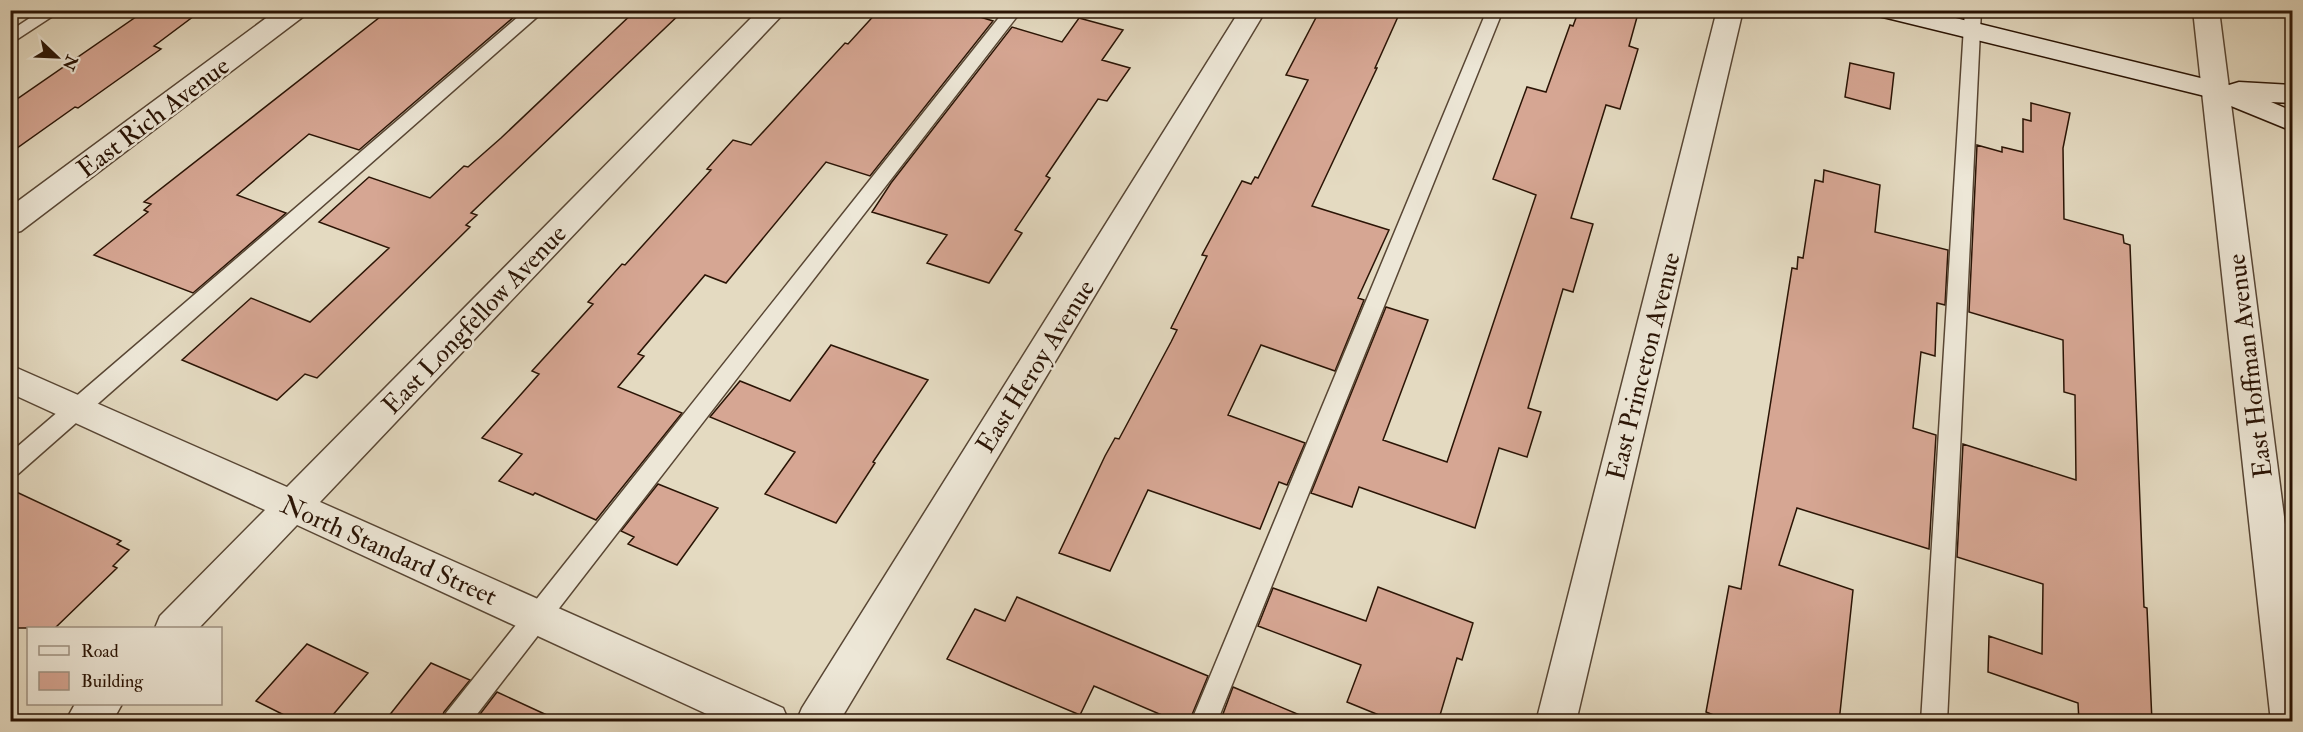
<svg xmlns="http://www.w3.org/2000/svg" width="2303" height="732" viewBox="0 0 2303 732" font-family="'IM FELL Double Pica',serif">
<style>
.building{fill:#d6a693;stroke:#2a1405;stroke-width:1.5}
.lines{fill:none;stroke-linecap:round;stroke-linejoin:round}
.lane-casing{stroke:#584634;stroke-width:3}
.street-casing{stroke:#584634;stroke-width:3}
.secondary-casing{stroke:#2a1405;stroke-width:3}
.lane{fill:#ede7d7;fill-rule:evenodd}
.street{fill:#ede7d7;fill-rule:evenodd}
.secondary{fill:#ede7d7;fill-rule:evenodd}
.labels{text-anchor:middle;stroke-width:5;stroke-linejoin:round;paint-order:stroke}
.street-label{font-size:26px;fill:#2a1405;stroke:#ede7d7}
</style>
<rect width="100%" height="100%" fill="#e4dac1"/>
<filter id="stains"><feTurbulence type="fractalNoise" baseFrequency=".00333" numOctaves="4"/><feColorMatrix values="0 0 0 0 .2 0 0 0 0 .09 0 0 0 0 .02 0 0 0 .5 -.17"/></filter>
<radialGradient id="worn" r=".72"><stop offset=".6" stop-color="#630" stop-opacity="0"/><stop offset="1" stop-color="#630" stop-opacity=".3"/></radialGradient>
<path class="building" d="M146 10H202L154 46 161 49 78 108 75 107 10 153V104Z
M389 10H522L359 150 309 134 237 195 286 213 193 293 94 255 148 212 144 210 151 204 144 202Z
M636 10H684L471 213 477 215 466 225 470 227 317 378 305 374 277 400 182 360 251 298 310 322 389 248 319 222 369 177 430 198 464 166 468 167 501 138Z
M879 10H958L993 21 870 176 826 162 726 283 705 275 638 354 644 356 618 387 682 413 596 520 535 493 533 495 499 481 522 454 482 438 539 374 532 371 593 304 588 302 622 264 625 265 711 170 707 169 733 140 751 145 845 43 848 44Z
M1320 10H1401L1375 68H1377L1312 206 1389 230 1358 298 1364 300 1335 371 1261 345 1228 415 1305 443 1287 485 1279 482 1260 529 1148 490 1110 571 1059 553 1105 456 1115 438 1119 439 1171 342 1177 330 1171 328 1207 256 1202 255 1242 181 1251 184 1255 177 1258 178 1308 80 1286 75Z
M1579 10H1639L1629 46 1638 49 1620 109 1606 105 1571 218 1593 224 1573 292 1563 289 1528 408 1541 412 1527 457 1499 448 1475 528 1359 487 1352 507 1311 493 1386 307 1428 320 1383 440 1447 462 1536 195 1493 179 1527 87 1546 92 1570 25 1573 26Z
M1079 18 1123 30 1102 60 1130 68 1107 101 1098 99 1046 176 1050 178 1015 230 1022 233 989 283 927 263 947 235 872 212 891 183 1012 27 1062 42Z
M1850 63 1894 73 1890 109 1845 97Z
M2031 103 2070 113 2063 148 2064 219 2123 235 2124 243 2130 245 2144 607 2147 608 2152 722H2079L2078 703 1988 672 1989 636 2042 654 2043 584 1957 557 1963 444 2076 480 2075 395 2064 392 2063 340 1969 312 1977 145 2002 152V147L2023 152V119L2031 121Z
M1824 170 1880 185 1875 232 1948 250 1945 305 1937 303 1935 356 1921 352 1913 428 1936 435 1929 549 1797 508 1779 565 1853 590 1839 722H1731L1706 712 1729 586 1741 589 1792 268 1797 269 1798 257 1803 258 1815 180 1823 182Z
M831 345 928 380 873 462 875 463 836 523 765 494 795 452 710 417 740 381 790 401Z
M658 484 718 508 677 565 628 544 634 537 621 531Z
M10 489 121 541 117 544 129 550 113 566 117 568 55 628H10Z
M1378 587 1473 623 1462 660 1457 658 1438 722H1396L1347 702 1361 665 1258 626 1273 588 1366 621Z
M1017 597 1208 676 1189 722H1178L1094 686 1080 715 947 659 975 609 1005 621Z
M307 644 368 673 327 722H298L256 701Z
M431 663 470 680 444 712 440 722H384Z
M1233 687 1314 721V722H1220Z
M497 692 562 722H474Z"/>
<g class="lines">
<g class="lane-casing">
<path id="lane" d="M42 10H62L10 44V31Z
M526 10H545L18 474 10 476V453Z
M1005 10H1022L471 722H442L446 713Z
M1487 10H1503L1217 722H1191Z
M1965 10H1981L1947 722H1921Z"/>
</g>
<g class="street-casing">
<path id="street" d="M277 10H308L304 16 21 231 10 234V207Z
M759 10H787L320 502 783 708 789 722H724L297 525 199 628H155L160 616 265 510 10 393V365L287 487Z
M1240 10H1266L839 722H796L802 708Z
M1717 10H1743L1576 722H1536Z
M2193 10H2219L2292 579V722H2271Z
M75 704H122L112 722H65Z"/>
</g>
<g class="secondary-casing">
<path id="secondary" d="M1874 10H1923L2229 85 2239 82 2292 85V103L2271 102 2292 111V131L2209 97 1887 18 1878 16Z"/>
</g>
<use href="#lane" class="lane"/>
<use href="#street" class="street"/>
<use href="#secondary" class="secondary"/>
</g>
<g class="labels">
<g class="street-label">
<text transform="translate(153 117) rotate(-37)" y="9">East Rich Avenue</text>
<text transform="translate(474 319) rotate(-46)" y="9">East Longfellow Avenue</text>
<text transform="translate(1035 366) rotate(-58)" y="9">East Heroy Avenue</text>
<text transform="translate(1643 366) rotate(-76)" y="9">East Princeton Avenue</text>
<text transform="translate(2249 366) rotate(-97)" y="9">East Hoffman Avenue</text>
<text transform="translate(389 550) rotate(24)" y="9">North Standard Street</text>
</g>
</g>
<rect width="2303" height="732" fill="none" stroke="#e4dac1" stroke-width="36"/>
<rect x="12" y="12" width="2279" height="708" fill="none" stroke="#2a1405" stroke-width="3"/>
<rect x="18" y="18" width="2267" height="696" fill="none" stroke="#2a1405" stroke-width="1.5"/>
<rect x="27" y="627" width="195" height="78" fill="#ede7d7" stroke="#9f9383" stroke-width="1.5"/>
<rect x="39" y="646" width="30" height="9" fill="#ede7d7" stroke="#9f9383" stroke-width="1.5"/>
<text x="81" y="657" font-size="18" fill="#2a1405">Road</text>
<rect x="39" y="672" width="30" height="18" fill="#d6a693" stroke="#9f9383" stroke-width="1.5"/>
<text x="81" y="687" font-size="18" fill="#2a1405">Building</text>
<g transform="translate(57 57) rotate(113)" stroke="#ede7d7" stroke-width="4.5" paint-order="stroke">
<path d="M0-4.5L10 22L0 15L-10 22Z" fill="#2a1405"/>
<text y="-9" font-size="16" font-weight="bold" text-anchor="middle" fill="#2a1405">N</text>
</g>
<rect width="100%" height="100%" filter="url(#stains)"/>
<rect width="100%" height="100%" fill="url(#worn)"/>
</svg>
